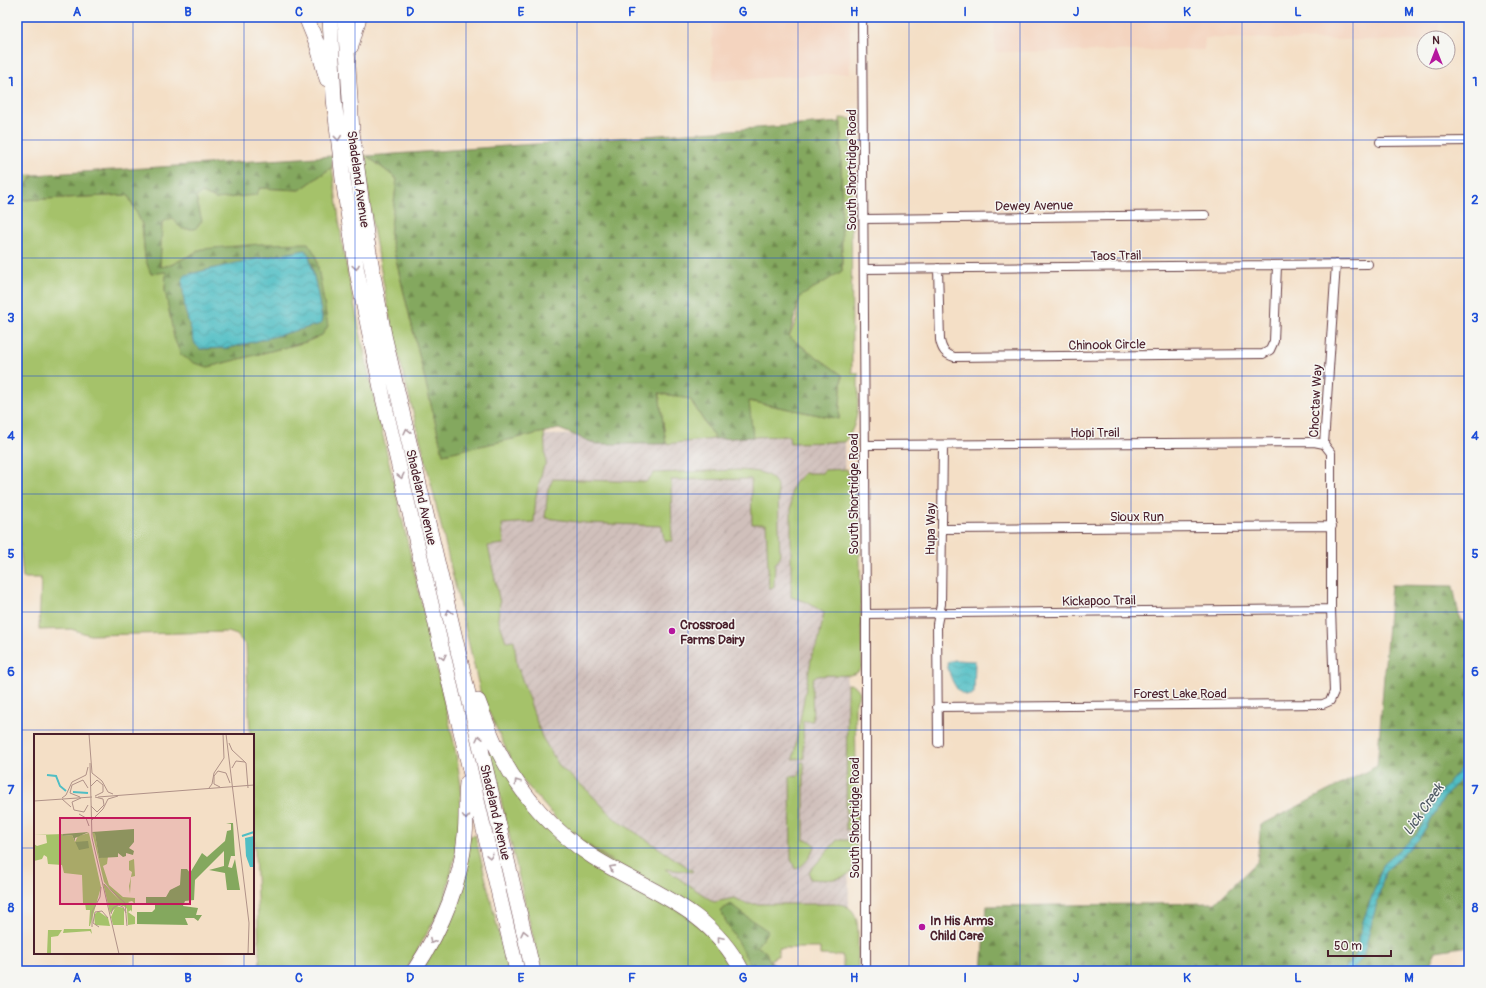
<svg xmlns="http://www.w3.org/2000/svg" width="1486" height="988" viewBox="0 0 1486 988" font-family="Pangolin,sans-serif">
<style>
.built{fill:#f4d4bf}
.industrial{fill:url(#industrial-furrows)}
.green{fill:#a5c26a;stroke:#78704a}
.forest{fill:url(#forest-firs);stroke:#676444;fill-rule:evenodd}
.water{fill:url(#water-waves);stroke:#4c6e78}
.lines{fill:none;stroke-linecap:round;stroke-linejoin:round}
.street-casing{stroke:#643c42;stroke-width:10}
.highway-casing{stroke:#643c42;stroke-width:16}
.street{stroke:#fff;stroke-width:8}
.highway{stroke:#fff;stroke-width:15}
.oneway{stroke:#ae9aa0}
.grid{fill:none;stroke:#1d4ed8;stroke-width:1;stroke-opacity:0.55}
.poi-dot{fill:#b5179e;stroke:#f6f6f2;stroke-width:1.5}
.labels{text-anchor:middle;stroke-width:3;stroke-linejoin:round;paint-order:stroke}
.street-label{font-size:13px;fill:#4a1f2b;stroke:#f6f6f2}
.poi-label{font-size:13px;font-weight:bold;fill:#4a1f2b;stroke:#f6f6f2;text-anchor:start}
.water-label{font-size:14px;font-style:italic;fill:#4c5761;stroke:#f6f6f2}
.inset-river{fill:none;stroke:#4fbec4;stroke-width:2}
.inset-road{fill:none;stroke:#b09288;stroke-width:1}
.view{fill:#c2185b;fill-opacity:0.15;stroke:#c2185b;stroke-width:2}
.inset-edge{fill:none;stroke:#4a1f2b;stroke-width:2}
.neatline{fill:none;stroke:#1d4ed8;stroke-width:1.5}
.grid-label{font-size:13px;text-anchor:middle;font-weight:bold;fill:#1d4ed8}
</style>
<defs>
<pattern id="industrial-furrows" width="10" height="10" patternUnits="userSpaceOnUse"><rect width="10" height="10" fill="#d0c0bb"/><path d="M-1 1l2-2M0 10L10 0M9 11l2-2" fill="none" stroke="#b4a5a1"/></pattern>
<pattern id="forest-firs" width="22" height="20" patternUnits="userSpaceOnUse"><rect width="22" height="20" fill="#84a85e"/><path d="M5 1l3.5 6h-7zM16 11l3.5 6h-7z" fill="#6e884e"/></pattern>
<pattern id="water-waves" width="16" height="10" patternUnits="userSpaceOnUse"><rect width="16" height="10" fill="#4fbec4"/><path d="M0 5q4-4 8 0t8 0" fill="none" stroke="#449a9f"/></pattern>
</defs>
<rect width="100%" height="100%" fill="#f6f6f2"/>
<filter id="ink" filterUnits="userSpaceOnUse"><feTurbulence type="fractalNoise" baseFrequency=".025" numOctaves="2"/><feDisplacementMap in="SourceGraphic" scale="8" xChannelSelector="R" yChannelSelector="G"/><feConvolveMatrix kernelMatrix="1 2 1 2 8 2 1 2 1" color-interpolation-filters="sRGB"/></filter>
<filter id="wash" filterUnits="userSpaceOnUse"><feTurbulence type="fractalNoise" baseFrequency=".012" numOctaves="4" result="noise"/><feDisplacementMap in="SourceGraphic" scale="16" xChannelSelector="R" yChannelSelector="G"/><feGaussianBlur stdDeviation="0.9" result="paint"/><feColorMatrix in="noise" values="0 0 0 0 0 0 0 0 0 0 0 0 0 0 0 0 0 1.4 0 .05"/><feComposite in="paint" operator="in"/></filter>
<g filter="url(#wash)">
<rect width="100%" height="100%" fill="#f4dfc6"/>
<path class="built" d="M712 17H850V73L713 81Z
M994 17H1439V38H1424V41L1205 38 1204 50 995 52Z"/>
<path class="industrial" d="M844 432 849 918 721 920 669 870 582 810 531 753 447 457 541 435Z"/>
<path class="green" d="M840 118 851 119C856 125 855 134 851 140L852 373H858C858 397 861 424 844 442L790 443 789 436 753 437 748 401 839 419 842 375 789 337 797 319 799 297 842 271Z
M363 155 367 156 397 179 390 235 443 454 544 432 546 463 543 468 536 496 534 522 502 524 504 544 488 546 500 603 498 618 506 641 514 640 517 665 542 737 560 767 587 790 614 818 693 871 692 872 665 869 714 902 734 898 748 904H839C859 907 858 925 858 942 858 952 858 961 858 971H843V956L820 955V948H778V956H774V958L771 959V963H774L775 971H747L740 958 618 865 567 831 518 775 481 695 425 458 393 334 373 228Z
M332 167 343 249 370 380 454 743 461 785 460 836 443 904 406 971H286L285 968 260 969 253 807V735H250L246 646 237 635 228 632 90 635 71 629 39 630 41 578H23L19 534H17V176L34 175 21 191 22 200 128 195 142 224 145 258 151 274 166 271 165 290 208 367 306 342 322 335 202 249 171 265 160 267 162 222 172 218 197 202 196 197 202 193 216 199 260 188 300 190Z
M659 393 690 399 715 439 666 444Z
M847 469 859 506 862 666C860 669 859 672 856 673 847 678 826 673 814 677L812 684 813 721H803L804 759H793L812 654 818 643 824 613 807 602 791 597V492L794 483 804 473H822L824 470Z
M737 470C754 471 775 471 778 490L780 558 775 564 774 587 769 588 766 524H752L751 479 671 480 672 541H664L662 526 586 523 545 518 548 489 553 479 646 482 654 473Z
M847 684C854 684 857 686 860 693L855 705 857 822 851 829 846 830Z
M491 745 528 805 703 925 737 971H541L496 779 485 747Z
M800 762H804V840C809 840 814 841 815 847 811 856 804 867 795 869L791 859 790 776 800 775Z
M475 835 508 971H417L470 836Z
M837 840H849L856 845C862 880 837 881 810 879L809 872Z"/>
<path class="forest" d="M841 122 842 271 800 297 789 337 842 375 839 419 749 401 753 437 715 439 690 399 659 393 666 444H596L559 429 443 454 390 235 397 179 367 156Z
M332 156V167L300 190 260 188 256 195 216 199 202 193 196 197 202 221 195 229H182L172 218 162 222 160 267 171 265 202 249 260 244 308 243 316 255 328 326 322 335 306 342 208 367 194 363 181 355 174 338 165 290 166 272 151 274 145 258 142 224 128 195 21 200V191L34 175ZM309 255 322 318 261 340 229 348 200 349Z
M1391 585 1453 586 1460 620 1469 624V946L1436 951 1427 971H982L987 906 1215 903 1257 862 1261 825 1377 766Z
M731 904 747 917 768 931 757 946 766 952 774 971H754L720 911Z"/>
<path class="water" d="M305 250 309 255 317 290 322 318 321 324 261 340 229 348 200 349 195 344 185 310 182 281 185 275 245 261Z
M955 660 975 661 974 693C959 704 948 674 947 662Z
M1469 758V769L1444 798 1419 839 1385 872 1363 957 1352 971H1343L1351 962 1357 950 1363 921 1383 865 1416 835 1439 794Z"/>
</g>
<g filter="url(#ink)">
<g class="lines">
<g class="street-casing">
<path id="street" d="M862 17 866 614V971
M1380 142 1469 141
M864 219 1205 215
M938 268 940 340C942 350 945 354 954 357L1263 354 1270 350 1274 341 1277 265
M864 269 1368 264
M1324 444 1336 264
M865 445 1314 442 1324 444 1331 453V609L1334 692 1330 701 1323 704 937 707
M942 529 1332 526
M866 614 1331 609
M938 743 937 624 941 604 943 445"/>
</g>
<g class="highway-casing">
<path id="highway" d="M306 17 317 44 327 79
M330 17 334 99 343 179 357 272 383 398 517 971
M345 17 352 132 367 241 384 335 533 971
M351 46 359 17
M478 701C485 719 491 737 500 754 521 795 554 832 593 857 649 892 709 907 742 971
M414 971C441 930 461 885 465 835 467 818 465 800 467 783"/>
</g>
<use href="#street" class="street"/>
<use href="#highway" class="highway"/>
</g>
<defs><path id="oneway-chevron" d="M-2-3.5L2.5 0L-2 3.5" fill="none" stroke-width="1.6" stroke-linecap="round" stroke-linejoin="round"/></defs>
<g class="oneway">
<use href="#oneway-chevron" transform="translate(338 138) rotate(84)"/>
<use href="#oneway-chevron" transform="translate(356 267) rotate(80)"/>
<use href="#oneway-chevron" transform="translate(407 431) rotate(-103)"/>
<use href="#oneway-chevron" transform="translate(401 476) rotate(77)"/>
<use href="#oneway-chevron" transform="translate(449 612) rotate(-103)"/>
<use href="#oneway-chevron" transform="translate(443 657) rotate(77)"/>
<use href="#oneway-chevron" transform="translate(479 738) rotate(-103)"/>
<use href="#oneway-chevron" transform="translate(517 782) rotate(-124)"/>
<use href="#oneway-chevron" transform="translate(466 817) rotate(92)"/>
<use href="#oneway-chevron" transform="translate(490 856) rotate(77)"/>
<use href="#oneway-chevron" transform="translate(612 868) rotate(-151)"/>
<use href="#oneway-chevron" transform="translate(524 933) rotate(-103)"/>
<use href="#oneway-chevron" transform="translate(720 939) rotate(-130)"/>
<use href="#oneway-chevron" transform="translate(432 941) rotate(119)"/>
</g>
</g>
<path class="grid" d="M133 17V735M244 17V735M355 17V971M466 17V971M577 17V971M688 17V971M798 17V971M909 17V971M1020 17V971M1131 17V971M1242 17V971M1353 17V971M17 140H1469M17 258H1469M17 376H1469M17 494H1469M17 612H1469M17 730H1469M17 848H35M253 848H1469M133 953V971M244 953V971"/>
<g class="poi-dot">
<circle cx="672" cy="631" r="4"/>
<circle cx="922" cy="927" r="4"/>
</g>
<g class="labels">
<g class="street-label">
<text transform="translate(851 170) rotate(-90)" y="5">South Shortridge Road</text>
<text transform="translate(359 179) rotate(82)" y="5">Shadeland Avenue</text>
<text transform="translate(1034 205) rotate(-1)" y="5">Dewey Avenue</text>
<text transform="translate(1116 255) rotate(-1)" y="5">Taos Trail</text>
<text transform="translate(1107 344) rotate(-1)" y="5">Chinook Circle</text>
<text transform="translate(1315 401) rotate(-87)" y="5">Choctaw Way</text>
<text x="1095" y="437">Hopi Trail</text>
<text transform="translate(853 494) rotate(-90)" y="5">South Shortridge Road</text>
<text transform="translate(422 497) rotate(77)" y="5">Shadeland Avenue</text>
<text x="1137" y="521">Sioux Run</text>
<text transform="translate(930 529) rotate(-89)" y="5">Hupa Way</text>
<text transform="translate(1099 600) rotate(-1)" y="5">Kickapoo Trail</text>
<text x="1180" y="698">Forest Lake Road</text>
<text transform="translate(496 812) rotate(77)" y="5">Shadeland Avenue</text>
<text transform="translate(854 818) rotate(-90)" y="5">South Shortridge Road</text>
</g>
<g class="poi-label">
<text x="680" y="629">Crossroad<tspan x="680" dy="15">Farms Dairy</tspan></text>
<text x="930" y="925">In His Arms<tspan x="930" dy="15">Child Care</tspan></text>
</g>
<g class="water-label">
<text transform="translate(1423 809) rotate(-55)" y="5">Lick Creek</text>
</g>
</g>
<g transform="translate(34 734)">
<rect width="220" height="220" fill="#f4dfc6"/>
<path d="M58 98 61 100 65 124 74 122 73 130 69 132 75 151 89 163 101 164V170L98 167 94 168 98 171V178L97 176 94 178 101 183V190L94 191 93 175 70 148ZM55 99 67 153 56 192H55L56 176H52L51 169H49L48 141 30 139 28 131 14 130 13 123 10 121 8 125 0 127V110L3 112 13 109 12 101H0L29 100 28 102 38 101 41 108 44 102ZM100 125 101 142 97 143 96 160 95 152 98 138 95 136V127ZM69 149 92 173 85 171 76 179ZM82 172 90 174V191H79L77 183ZM64 177 74 184 76 192 61 191 60 181ZM57 195 58 200 56 197 29 199 30 195ZM14 196H28L24 202 17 203V220H13Z" fill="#a5c26a"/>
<path d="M192 89H199L201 122H197L194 133 198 134 201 125 206 156H193L191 139 175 136 190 132V117L161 146 160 166 151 167 149 172 164 174 162 181H168L164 187 160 184H151L154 191 103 190V178H118L121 175V171L109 170 112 169V163H132L136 156 146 151 147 135H153L156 139 168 119 173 123 191 107 193 97 197 96V90ZM100 95V108L95 114 100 117 99 121 92 119V122L89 123 84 119V123L65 124 61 100 58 98ZM55 98 41 104V108L54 107 55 114 45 116 38 101 28 102 29 100Z" fill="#84a85e"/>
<path d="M220 102V133H216L212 122 211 104Z" fill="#4fbec4"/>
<path class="inset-river" d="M13 41 22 42 26 52 32 57M39 58 54 59M208 102 220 98"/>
<path class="inset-road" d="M55 0 58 39 68 47 74 58 79 60M192 0 215 189 214 220M195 9 198 16 212 29 214 54M56 29 58 104 85 220M198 34 202 27 211 28M57 52 63 46 69 51V58L61 62M186 53 180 50V42L184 37 192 39 196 49M175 54 178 50 180 39 190 24 189 0M46 63 36 59 38 51 49 46 54 54M64 63 220 51M28 64 32 61 38 48 52 41 54 33M47 64 38 68 40 76 50 78 54 71M28 65 37 73M0 67 58 63M57 72 63 78 70 71 69 65 61 63M45 80 52 84 55 92M57 87 69 75 74 65 84 62M70 150 91 169 93 192M77 180 79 174 84 171 89 173 92 179M58 193V178L66 163 67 153M65 193 59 189 61 178 68 177 74 184"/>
<path class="view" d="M26 84H156V170H26Z"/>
<rect width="220" height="220" class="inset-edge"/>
</g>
<rect width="1486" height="988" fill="none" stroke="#f6f6f2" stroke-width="44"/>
<g transform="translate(1436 50)"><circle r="19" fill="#f6f6f2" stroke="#b1a0a2"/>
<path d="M0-3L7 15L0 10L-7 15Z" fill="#b5179e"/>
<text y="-6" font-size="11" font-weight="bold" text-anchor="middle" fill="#4a1f2b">N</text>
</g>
<path d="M1328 950v6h63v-6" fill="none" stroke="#4a1f2b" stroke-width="2"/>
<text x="1334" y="950" font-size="12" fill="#4a1f2b" stroke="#f6f6f2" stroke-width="3" paint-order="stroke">50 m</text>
<rect x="22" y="22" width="1442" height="944" class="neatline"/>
<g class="grid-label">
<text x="77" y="16">A</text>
<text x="188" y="16">B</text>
<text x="299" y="16">C</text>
<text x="410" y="16">D</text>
<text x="521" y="16">E</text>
<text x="632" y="16">F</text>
<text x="743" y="16">G</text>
<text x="854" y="16">H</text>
<text x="965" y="16">I</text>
<text x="1076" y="16">J</text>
<text x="1187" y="16">K</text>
<text x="1298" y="16">L</text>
<text x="1409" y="16">M</text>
<text x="11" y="86">1</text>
<text x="1475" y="86">1</text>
<text x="11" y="204">2</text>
<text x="1475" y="204">2</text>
<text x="11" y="322">3</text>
<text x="1475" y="322">3</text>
<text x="11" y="440">4</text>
<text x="1475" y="440">4</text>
<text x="11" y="558">5</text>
<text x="1475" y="558">5</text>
<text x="11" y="676">6</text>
<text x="1475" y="676">6</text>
<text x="11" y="794">7</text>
<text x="1475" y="794">7</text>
<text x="11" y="912">8</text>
<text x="1475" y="912">8</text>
<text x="77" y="982">A</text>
<text x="188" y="982">B</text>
<text x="299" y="982">C</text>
<text x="410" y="982">D</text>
<text x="521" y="982">E</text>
<text x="632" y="982">F</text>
<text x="743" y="982">G</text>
<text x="854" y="982">H</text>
<text x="965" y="982">I</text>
<text x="1076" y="982">J</text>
<text x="1187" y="982">K</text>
<text x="1298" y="982">L</text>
<text x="1409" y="982">M</text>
</g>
</svg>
